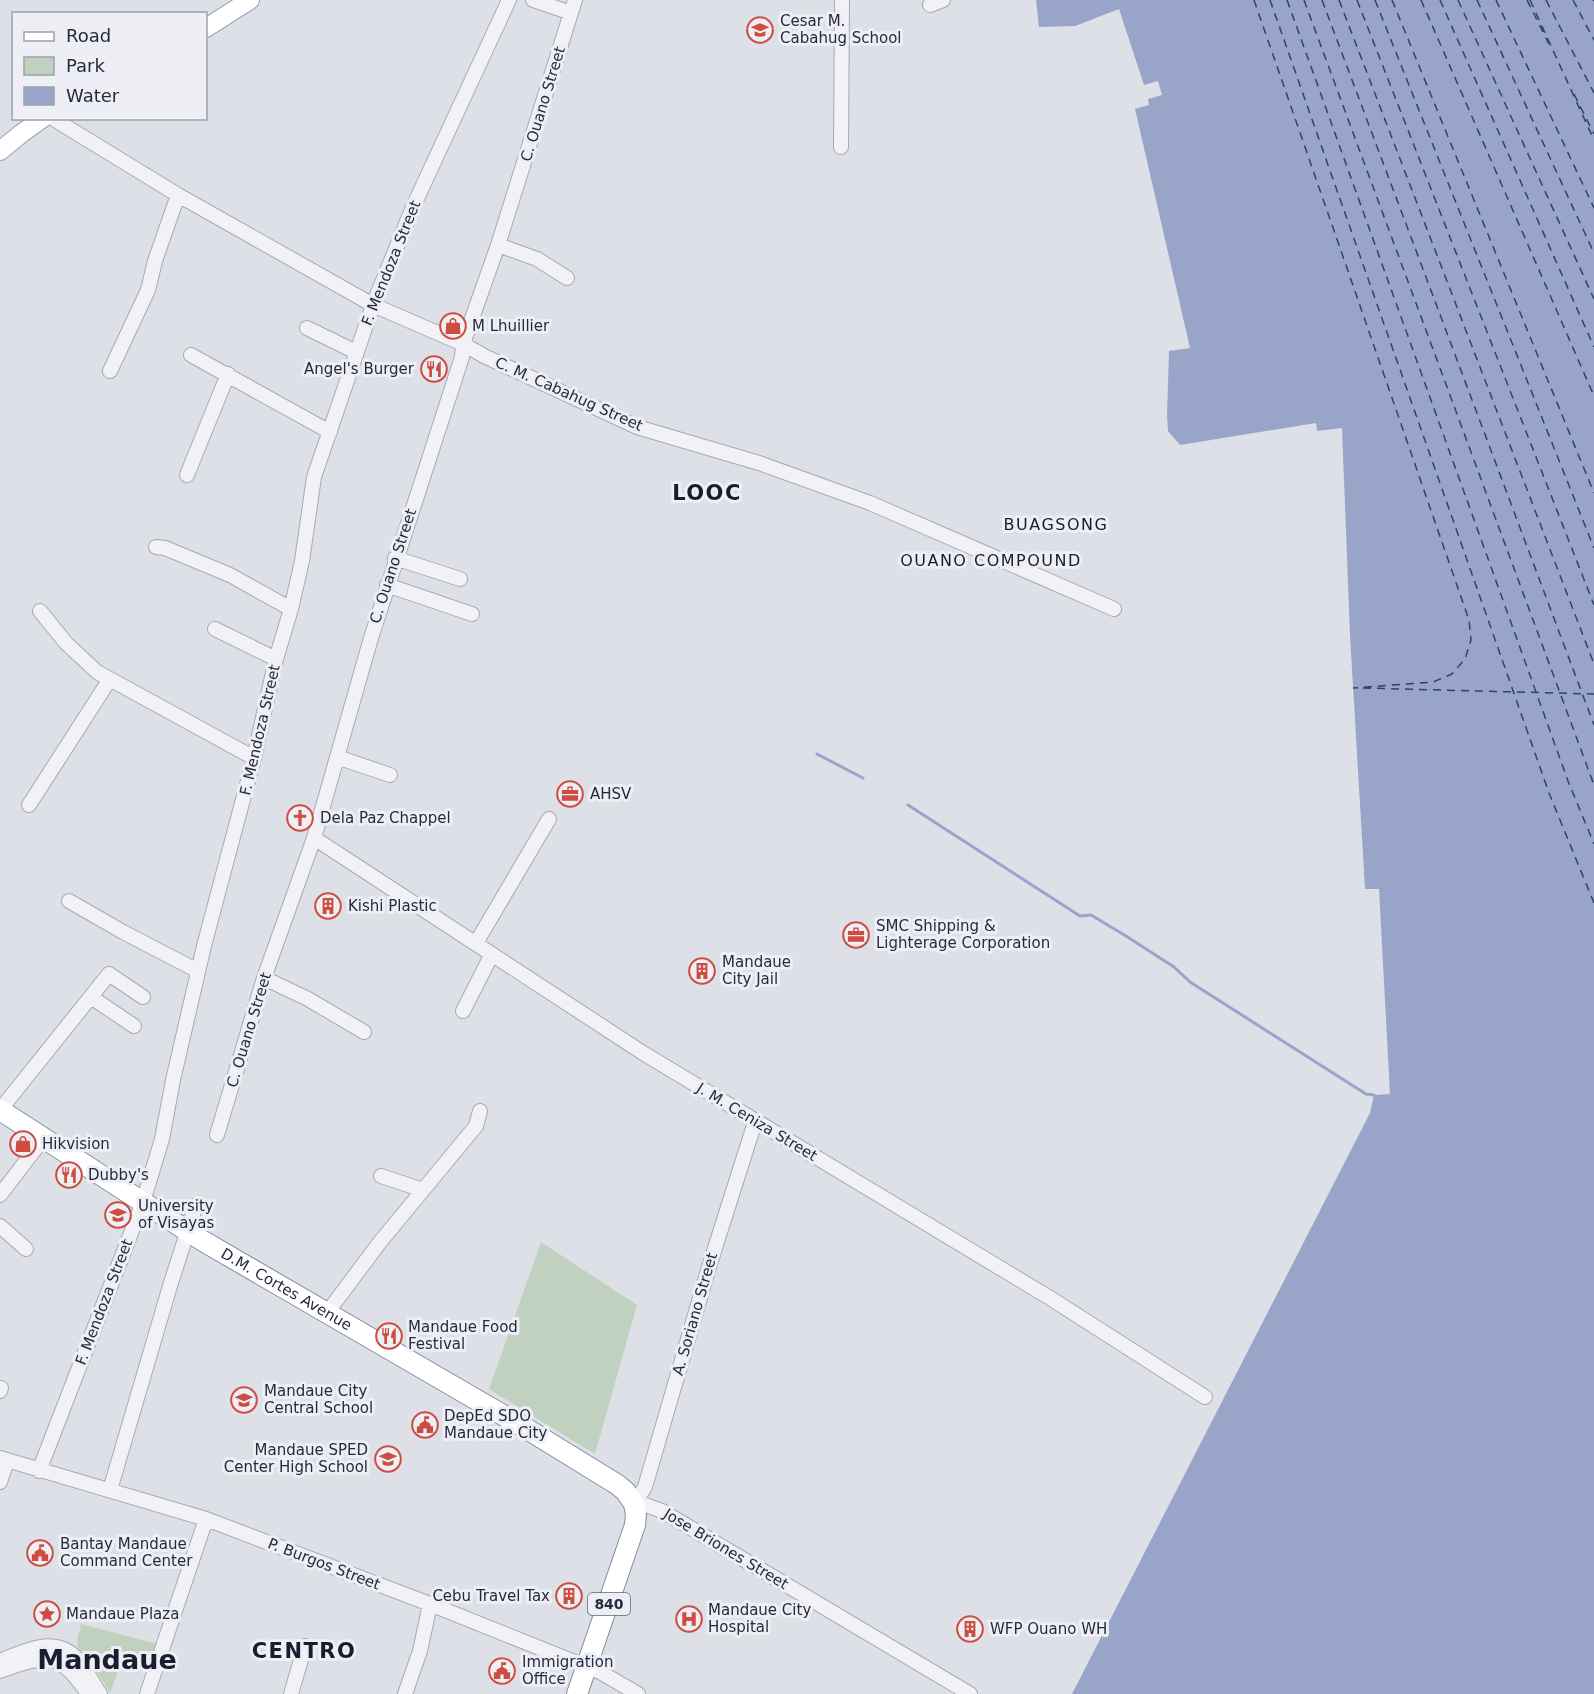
<svg xmlns="http://www.w3.org/2000/svg" width="1594" height="1694" viewBox="0 0 1594 1694" font-family="'DejaVu Sans',sans-serif">
<style>
.green{fill:#c0d2bf}
.water{fill:#99a5c8}
.lines{fill:none;stroke-linecap:round;stroke-linejoin:round}
.stream{stroke:#99a5c8;stroke-width:3}
.ferry{stroke:#314073;stroke-width:1.5;stroke-dasharray:8 6;stroke-linecap:butt}
.minor-casing{stroke:#a7a9b5;stroke-width:16}
.major-casing{stroke:#9da1b4;stroke-width:20}
.highway-casing{stroke:#858a9e;stroke-width:22}
.minor{stroke:#f1f1f6;stroke-width:14}
.major{stroke:#fff;stroke-width:18}
.highway{stroke:#fff;stroke-width:20}
.labels{text-anchor:middle;stroke-width:6;stroke-linejoin:round;paint-order:stroke}
.shield{fill:#edeff5;stroke:#626576;stroke-width:1.5}
.shield-label{font-size:14px;font-weight:bold;fill:#272a3f}
.poi-label{font-size:15px;fill:#272a3f;stroke:#edeff5;text-anchor:start}
.street-label{font-size:15px;fill:#272a3f;stroke:#edeff5}
.neighbourhood-label{font-size:16px;letter-spacing:1.5px;fill:#1a1c2f;stroke:#edeff5}
.district-label{font-size:21px;font-weight:bold;letter-spacing:1.5px;fill:#1a1c2f;stroke:#edeff5}
.town-label{font-size:27px;font-weight:bold;fill:#1a1c2f;stroke:#edeff5}
</style>
<rect width="100%" height="100%" fill="#dee0e8"/>
<path class="green" d="M541 1242 637 1305 595 1454 489 1389Z
M81 1624 158 1644 148 1670 130 1666 118 1672 110 1693 95 1668 81 1653 78 1648 77 1641Z"/>
<path class="water" d="M1036 0H1594V1694H1072L1370 1113 1374 1095 1390 1094 1379 889H1365L1350 635 1342 428 1317 431 1316 423 1180 445 1168 431 1167 415 1169 351 1190 348 1135 109 1149 105 1148 99 1162 95 1158 81 1144 85 1119 9 1075 26 1039 27Z"/>
<g class="lines">
<path class="stream" d="M817 754 863 778
M908 805 1080 916 1091 915 1126 936 1174 967 1190 982 1366 1094 1374 1095"/>
<path class="ferry" d="M1254 0 1469 620 1471 640 1465 659 1452 674 1433 682 1353 688
M1270 0 1549 793 1594 903
M1287 0 1568 781 1594 844
M1304 0 1594 785
M1322 0 1594 725
M1339 0 1594 664
M1357 0 1594 605
M1375 0 1594 548
M1392 0 1594 493
M1421 0 1594 396
M1440 0 1594 347
M1458 0 1594 299
M1477 0 1594 253
M1496 0 1594 208
M1527 0 1549 44
M1530 0 1594 140
M1546 0 1594 93
M1573 0 1594 40
M1593 0 1594 1
M1574 94 1594 134
M1363 688 1594 694"/>
<g class="minor-casing">
<path id="minor" d="M533 0 571 13
M930 5 943 0
M52 118 178 195 373 305 463 344 484 356 637 427 759 463 870 503 1114 609
M841 147 842 0
M498 245 537 259 567 278
M307 328 356 352
M191 355 330 432
M110 371 148 290 155 261 178 195
M187 475 228 374
M156 547 165 548 230 575 291 609
M395 558 460 579
M387 585 472 614
M40 611 66 643 97 672 254 758
M215 629 276 659
M337 757 390 775
M29 805 110 679
M314 838 643 1053 1050 1298 1205 1397
M69 901 123 932 198 971
M476 943 549 819
M264 978 308 999 364 1032
M91 997 134 1026
M463 1011 492 954
M0 1110 109 974 143 997
M217 1135 264 978 314 838 371 638 462 357 463 344 498 245 575 0
M381 1176 423 1190
M0 1195 43 1139
M0 1226 26 1249
M327 1313 380 1242 476 1126 480 1111
M0 1391 1 1388
M0 1458 206 1519 430 1604 587 1667 600 1672 638 1694
M39 1471 143 1202 162 1139 173 1080 204 946 254 758 276 659 291 609 302 561 314 477 373 305 413 207 509 0
M0 1482 7 1461
M110 1490 170 1286 196 1205
M634 1504 645 1487 709 1267 755 1122
M634 1504H643L662 1511 970 1694
M0 1661C20 1653 48 1638 69 1652 83 1661 91 1681 100 1694
M0 1671C46 1654 59 1651 88 1694
M147 1694 206 1519
M291 1694 305 1646
M405 1694 420 1651 430 1604"/>
</g>
<g class="major-casing">
<path id="major" d="M206 28 250 0
M0 151 22 133 43 118"/>
</g>
<g class="highway-casing">
<g id="highway">
<path id="s1" d="M0 1110 203 1241 527 1429 618 1485 626 1492 634 1504 636 1514 635 1525 577 1694"/>
</g>
</g>
<use href="#minor" class="minor"/>
<use href="#major" class="major"/>
<use href="#highway" class="highway"/>
</g>
<defs>
<g id="school-ring" transform="scale(1.35)"><circle r="9.5" fill="#edeff5" stroke="#ce4c42" stroke-width="1.5"/><path d="M0-5L7-2L0 1L-7-2ZM-4 1L0 2.5L4 1V4Q0 6-4 4Z" fill="#ce4c42"/></g>
<g id="shop-ring" transform="scale(1.35)"><circle r="9.5" fill="#edeff5" stroke="#ce4c42" stroke-width="1.5"/><path d="M-5-2.5h2.3a2.7 3.5 0 0 1 5.4 0H5L5.5 6h-11ZM-1.5-2.5h3a1.5 2.3 0 0 0-3 0Z" fill="#ce4c42"/></g>
<g id="restaurant-ring" transform="scale(1.35)"><circle r="9.5" fill="#edeff5" stroke="#ce4c42" stroke-width="1.5"/><path d="M-5-6h1v4h1v-4h1v4h1v-4h1v5L-1.5 .5V6h-2V.5L-5-1ZM5-6V6H3V1.5H1.5Q1.5-4 5-6Z" fill="#ce4c42"/></g>
<g id="office-ring" transform="scale(1.35)"><circle r="9.5" fill="#edeff5" stroke="#ce4c42" stroke-width="1.5"/><path d="M-6-3h4V-5.5h4V-3h4V5H-6ZM-1-4.5V-3h2v-1.5ZM-6 0V1H6V0Z" fill="#ce4c42"/></g>
<g id="church-ring" transform="scale(1.35)"><circle r="9.5" fill="#edeff5" stroke="#ce4c42" stroke-width="1.5"/><path d="M-1.2-6h2.4v3.5h3.3v2.4h-3.3V6h-2.4V-.1h-3.3v-2.4h3.3Z" fill="#ce4c42"/></g>
<g id="building-ring" transform="scale(1.35)"><circle r="9.5" fill="#edeff5" stroke="#ce4c42" stroke-width="1.5"/><path d="M-4-6H4V6H1V3H-1V6H-4ZM-2.5-4.3h1.7v1.8h-1.7ZM.8-4.3h1.7v1.8H.8ZM-2.5-1h1.7V.8h-1.7ZM.8-1h1.7V.8H.8Z" fill="#ce4c42"/></g>
<g id="university-ring" transform="scale(1.35)"><circle r="9.5" fill="#edeff5" stroke="#ce4c42" stroke-width="1.5"/><path d="M0-5L7-2L0 1L-7-2ZM-4 1L0 2.5L4 1V4Q0 6-4 4Z" fill="#ce4c42"/></g>
<g id="civic-ring" transform="scale(1.35)"><circle r="9.5" fill="#edeff5" stroke="#ce4c42" stroke-width="1.5"/><path d="M-.6-6.5H3V-4.5H.6V-3L4-1V1h2V6H-6V1h2V-1L-.6-3ZM-1.2 2.5V6h2.4V2.5Z" fill="#ce4c42"/></g>
<g id="sight-ring" transform="scale(1.35)"><circle r="9.5" fill="#edeff5" stroke="#ce4c42" stroke-width="1.5"/><path d="M0-6L1.8-2.2L6-1.7L2.9 1.2L3.7 5.4L0 3.3L-3.7 5.4L-2.9 1.2L-6-1.7L-1.8-2.2Z" fill="#ce4c42"/></g>
<g id="hospital-ring" transform="scale(1.35)"><circle r="9.5" fill="#edeff5" stroke="#ce4c42" stroke-width="1.5"/><path d="M-5-5h3v3.5h4V-5h3V5h-3V1.5h-4V5h-3Z" fill="#ce4c42"/></g>
</defs>
<g fill-rule="evenodd">
<use href="#school-ring" x="760" y="30"/>
<use href="#shop-ring" x="453" y="326"/>
<use href="#restaurant-ring" x="434" y="369"/>
<use href="#office-ring" x="570" y="794"/>
<use href="#church-ring" x="300" y="818"/>
<use href="#building-ring" x="328" y="906"/>
<use href="#office-ring" x="856" y="935"/>
<use href="#building-ring" x="702" y="971"/>
<use href="#shop-ring" x="23" y="1144"/>
<use href="#restaurant-ring" x="69" y="1175"/>
<use href="#university-ring" x="118" y="1215"/>
<use href="#restaurant-ring" x="389" y="1336"/>
<use href="#school-ring" x="244" y="1400"/>
<use href="#civic-ring" x="425" y="1425"/>
<use href="#school-ring" x="388" y="1459"/>
<use href="#civic-ring" x="40" y="1553"/>
<use href="#building-ring" x="569" y="1596"/>
<use href="#sight-ring" x="47" y="1614"/>
<use href="#hospital-ring" x="689" y="1619"/>
<use href="#building-ring" x="970" y="1629"/>
<use href="#civic-ring" x="502" y="1671"/>
</g>
<g class="labels">
<rect class="shield" x="588" y="1593" width="42" height="22" rx="4.5"/>
<g class="shield-label">
<text x="609" y="1609">840</text>
</g>
<g class="poi-label">
<text x="780" y="26">Cesar M.<tspan x="780" dy="17">Cabahug School</tspan></text>
<text x="472" y="331">M Lhuillier</text>
<text x="414" y="374" text-anchor="end">Angel's Burger</text>
<text x="590" y="799">AHSV</text>
<text x="320" y="823">Dela Paz Chappel</text>
<text x="348" y="911">Kishi Plastic</text>
<text x="876" y="931">SMC Shipping &amp;<tspan x="876" dy="17">Lighterage Corporation</tspan></text>
<text x="722" y="967">Mandaue<tspan x="722" dy="17">City Jail</tspan></text>
<text x="42" y="1149">Hikvision</text>
<text x="88" y="1180">Dubby's</text>
<text x="138" y="1211">University<tspan x="138" dy="17">of Visayas</tspan></text>
<text x="408" y="1332">Mandaue Food<tspan x="408" dy="17">Festival</tspan></text>
<text x="264" y="1396">Mandaue City<tspan x="264" dy="17">Central School</tspan></text>
<text x="444" y="1421">DepEd SDO<tspan x="444" dy="17">Mandaue City</tspan></text>
<text x="368" y="1455" text-anchor="end">Mandaue SPED<tspan x="368" dy="17">Center High School</tspan></text>
<text x="60" y="1549">Bantay Mandaue<tspan x="60" dy="17">Command Center</tspan></text>
<text x="550" y="1601" text-anchor="end">Cebu Travel Tax</text>
<text x="708" y="1615">Mandaue City<tspan x="708" dy="17">Hospital</tspan></text>
<text x="66" y="1619">Mandaue Plaza</text>
<text x="990" y="1634">WFP Ouano WH</text>
<text x="522" y="1667">Immigration<tspan x="522" dy="17">Office</tspan></text>
</g>
<g class="street-label">
<text transform="translate(543 104) rotate(-73)" y="5">C. Ouano Street</text>
<text transform="translate(391 263) rotate(-68)" y="5">F. Mendoza Street</text>
<text transform="translate(569 394) rotate(24)" y="5">C. M. Cabahug Street</text>
<text transform="translate(393 566) rotate(-72)" y="5">C. Ouano Street</text>
<text transform="translate(260 730) rotate(-77)" y="5">F. Mendoza Street</text>
<text transform="translate(249 1030) rotate(-73)" y="5">C. Ouano Street</text>
<text transform="translate(757 1122) rotate(31)" y="5">J. M. Ceniza Street</text>
<text dy="5" stroke="none"><textPath href="#s1" startOffset="338">D.M. Cortes Avenue</textPath></text>
<text transform="translate(104 1302) rotate(-69)" y="5">F. Mendoza Street</text>
<text transform="translate(695 1314) rotate(-74)" y="5">A. Soriano Street</text>
<text transform="translate(726 1549) rotate(31)" y="5">Jose Briones Street</text>
<text transform="translate(324 1564) rotate(21)" y="5">P. Burgos Street</text>
</g>
<g class="neighbourhood-label">
<text x="1056" y="530">BUAGSONG</text>
<text x="991" y="566">OUANO COMPOUND</text>
</g>
<g class="district-label">
<text x="707" y="500">LOOC</text>
<text x="304" y="1658">CENTRO</text>
</g>
<g class="town-label">
<text x="107" y="1669">Mandaue</text>
</g>
</g>
<rect x="12" y="12" width="195" height="108" fill="#edeff5" stroke="#9ea0ac" stroke-width="1.5"/>
<rect x="24" y="32" width="30" height="9" fill="#ffffff" stroke="#9ea0ac" stroke-width="1.5"/>
<text x="66" y="42" font-size="18" fill="#272a3f">Road</text>
<rect x="24" y="57" width="30" height="18" fill="#c0d2bf" stroke="#9ea0ac" stroke-width="1.5"/>
<text x="66" y="72" font-size="18" fill="#272a3f">Park</text>
<rect x="24" y="87" width="30" height="18" fill="#99a5c8" stroke="#9ea0ac" stroke-width="1.5"/>
<text x="66" y="102" font-size="18" fill="#272a3f">Water</text>
</svg>
